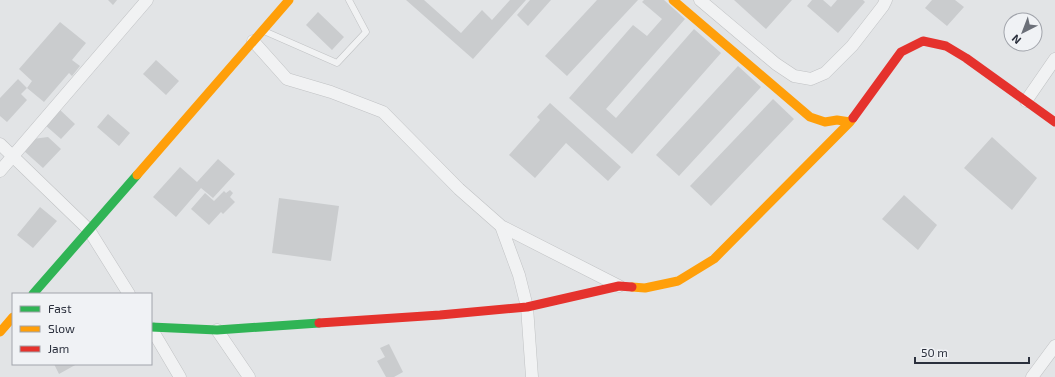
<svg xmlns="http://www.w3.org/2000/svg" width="1055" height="377" viewBox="0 0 1055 377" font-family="'Exo 2',sans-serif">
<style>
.building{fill:#caccce}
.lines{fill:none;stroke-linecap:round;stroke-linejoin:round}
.lane-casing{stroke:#c0c2c4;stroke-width:7}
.street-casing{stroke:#c0c2c4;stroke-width:13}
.lane{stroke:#f1f2f3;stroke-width:6}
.street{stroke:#f1f2f3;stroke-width:12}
.fast{stroke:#30b455;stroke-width:9}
.slow{stroke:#ff9f0a;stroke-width:9}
.jam{stroke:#e5322d;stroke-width:9}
</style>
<rect width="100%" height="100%" fill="#e2e4e6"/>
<path class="building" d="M108 0H117L113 5Z
M406 0H424L461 33 482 10 492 20 510 0H526L473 59Z
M530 0H551L528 26 517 15Z
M597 0H638L567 76 545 56Z
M644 0H664L685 19 606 109 616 118 694 29 721 53 632 154 569 98 633 25 647 36 662 19 642 2Z
M734 0H792L766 29Z
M812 0H823L831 7 837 0H863L865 2 838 33 807 6Z
M932 0H955L964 7 947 26 925 8Z
M318 12 344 37 332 50 306 25Z
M60 22 86 43 72 60 80 66 72 76 69 73 44 102 27 88 32 81 19 69Z
M156 60 179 81 166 95 143 74Z
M738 66 761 87 679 176 656 155Z
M18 79 27 88 21 94 27 100 7 122 0 116V98Z
M773 99 794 119 711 206 690 186Z
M550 103 621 167 608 181 566 143 535 178 509 155 540 120 537 117Z
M59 109 75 124 61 139 45 125Z
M108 114 130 133 119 146 97 127Z
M48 137 61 149 43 168 23 150 33 139Z
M992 137 1037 178 1012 210 964 168Z
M218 159 235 174 213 198 201 188 176 217 153 197 180 167 197 182Z
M230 190 233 193 230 197 235 202 223 214 221 212 209 225 191 209 205 193 214 201 224 191 226 193Z
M904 195 937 225 918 250 882 219Z
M279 198 339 206 331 261 272 253Z
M40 207 57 221 33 248 17 235Z
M389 344 403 372 394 377H386L377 361 385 357 380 348Z
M54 364H77L59 374Z"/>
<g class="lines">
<g class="lane-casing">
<path id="lane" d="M264 31 337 63 366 32 349 0"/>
</g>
<g class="street-casing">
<path id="street" d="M700 0 776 64 794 76 811 79 825 73 852 46 883 6 886 0
M253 41 287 79 331 92 383 112 459 189 501 226 519 275 527 307 532 377
M1026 101 1055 59
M0 144 89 230 129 294
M0 171 147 0
M501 226 619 286
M151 328 180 377
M217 330 249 377
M1032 377 1055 346"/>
</g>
<use href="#lane" class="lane"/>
<use href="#street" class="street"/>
<path class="fast" d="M33 294 137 175
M151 327 217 330 319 323"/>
<path class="slow" d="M673 0 810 117 825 122 837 120 850 122 853 118
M137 175 289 0
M632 287 645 288 678 281 714 259 850 122
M0 332 13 317"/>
<path class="jam" d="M853 118 901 52 923 41 946 46 966 58 1055 122
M319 323 440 315 527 307 619 286 632 287"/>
</g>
<rect x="12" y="293" width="140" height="72" fill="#f0f2f5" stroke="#a1a4ab"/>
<rect x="20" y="306" width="20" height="6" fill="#30b455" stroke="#a1a4ab"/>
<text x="48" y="313" font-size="12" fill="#2b303d">Fast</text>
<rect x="20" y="326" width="20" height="6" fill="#ff9f0a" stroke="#a1a4ab"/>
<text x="48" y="333" font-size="12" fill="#2b303d">Slow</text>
<rect x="20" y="346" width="20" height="6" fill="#e5322d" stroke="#a1a4ab"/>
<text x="48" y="353" font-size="12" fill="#2b303d">Jam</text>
<g transform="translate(1023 32) rotate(222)"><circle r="19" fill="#f0f2f5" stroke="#a1a4ab"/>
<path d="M0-3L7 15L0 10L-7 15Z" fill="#6b6f78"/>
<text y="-6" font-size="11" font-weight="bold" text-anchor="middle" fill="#2b303d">N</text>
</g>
<path d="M915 357v6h114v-6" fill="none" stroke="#2b303d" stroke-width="2"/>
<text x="921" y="357" font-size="12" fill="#2b303d" stroke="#f0f2f5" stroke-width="3" paint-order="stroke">50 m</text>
</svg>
